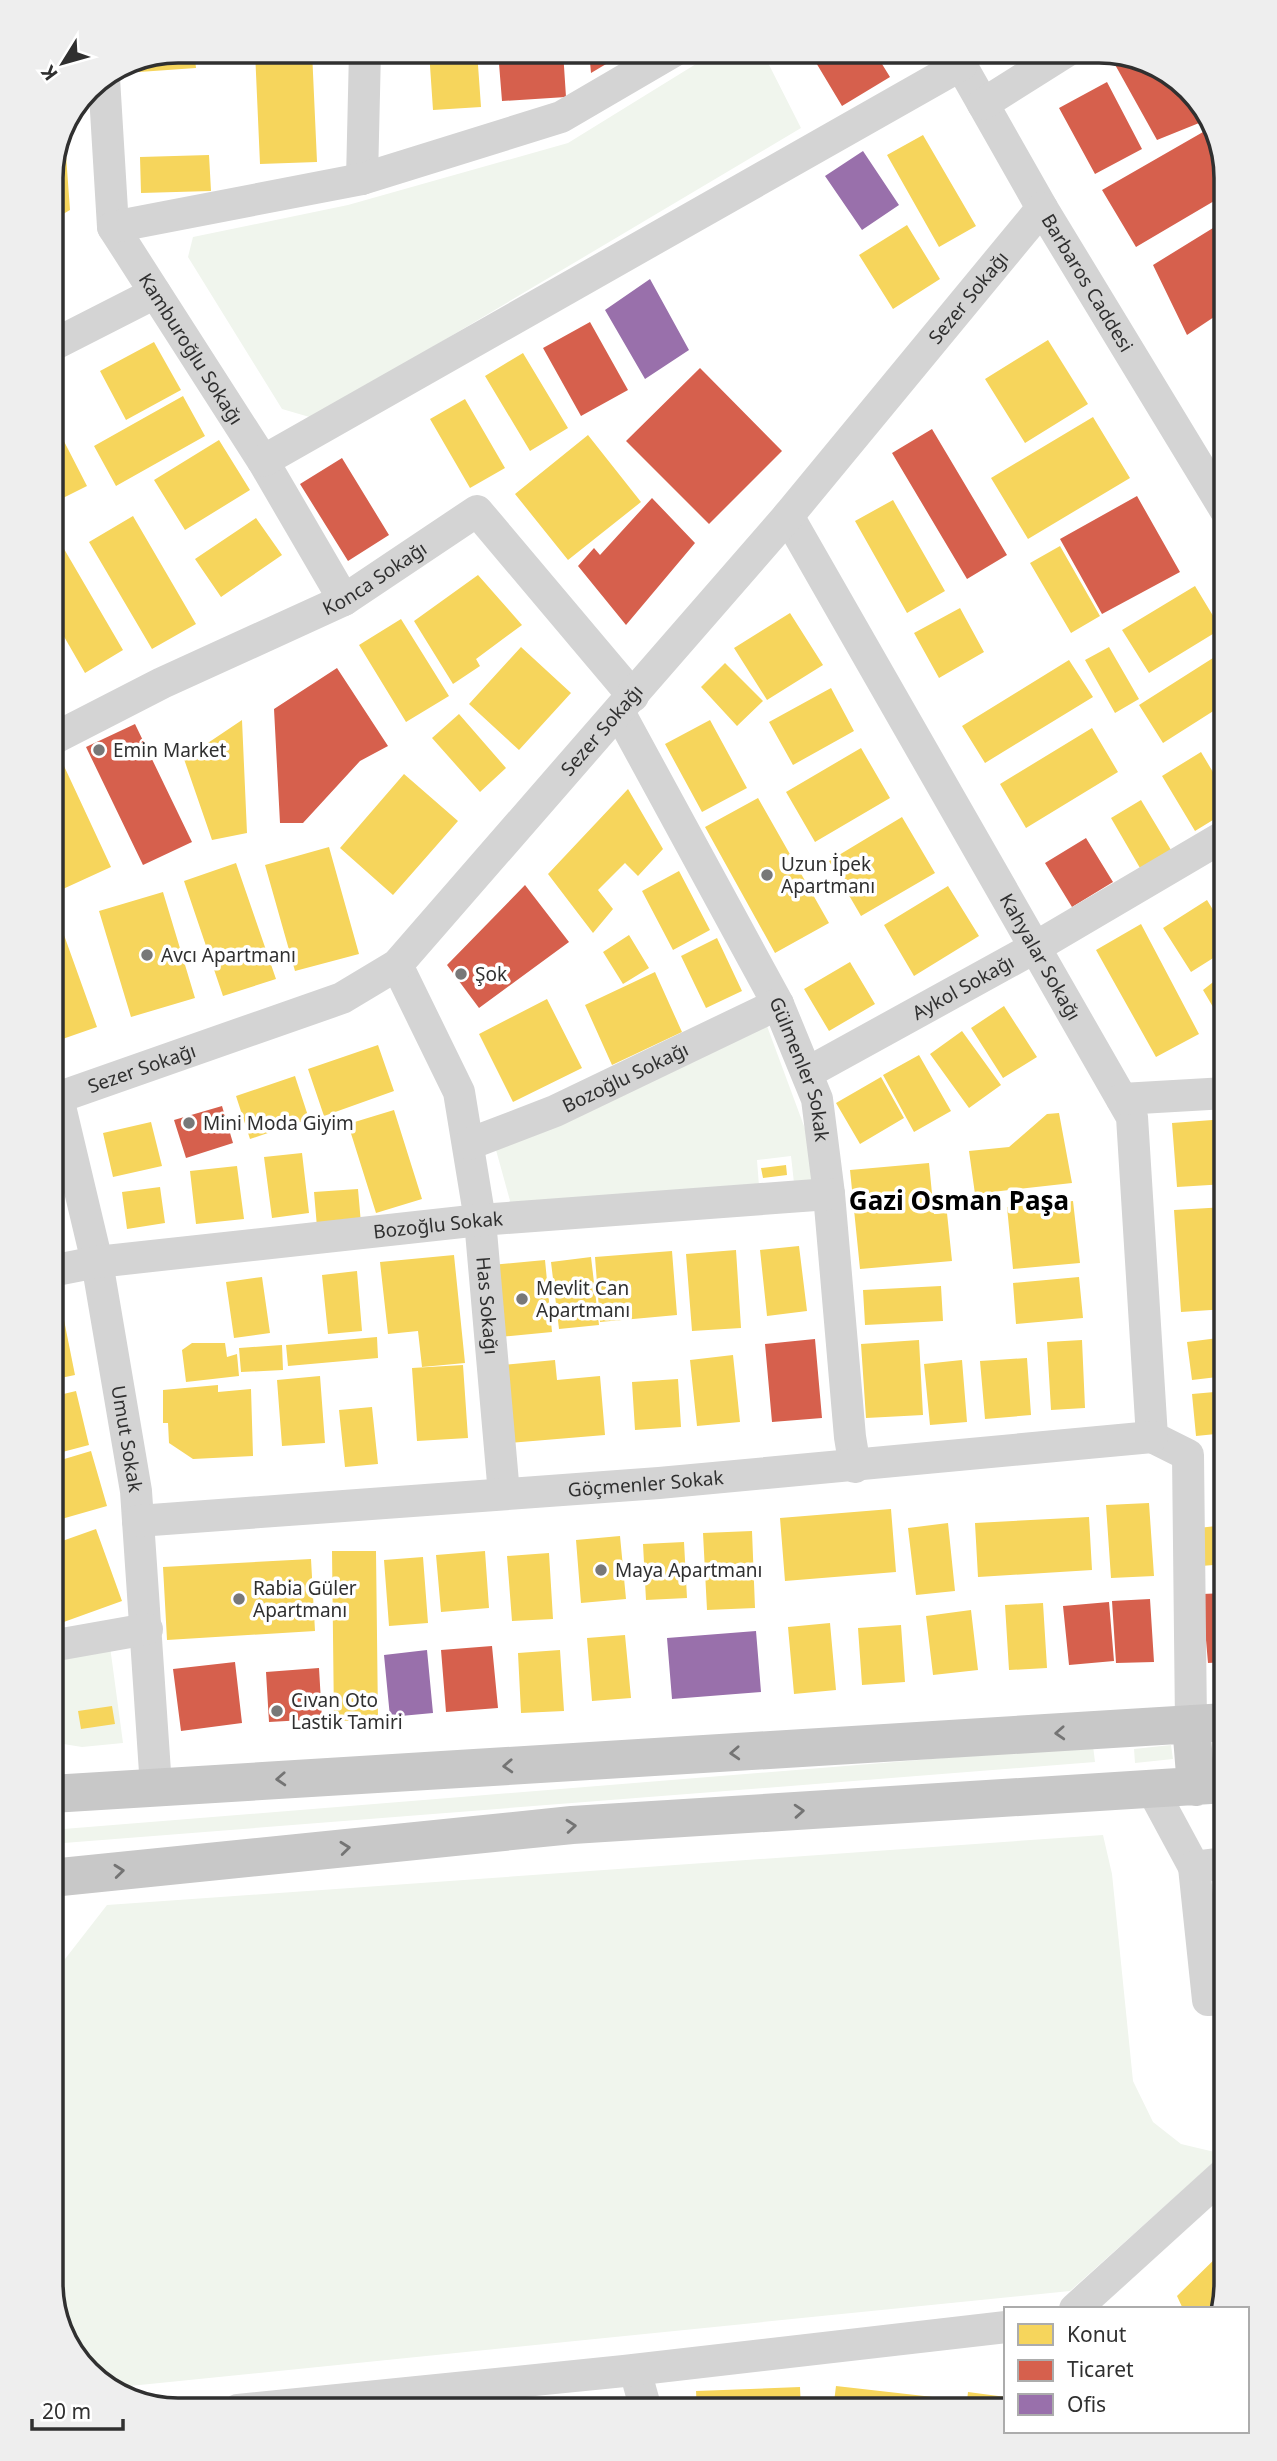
<svg xmlns="http://www.w3.org/2000/svg" width="1277" height="2461" viewBox="0 0 1277 2461" font-family="'Noto Sans',sans-serif">
<style>
.green{fill:#f0f5ed}
.homes{fill:#f6d55c}
.shops{fill:#d6604d}
.offices{fill:#9970ab}
.lines{fill:none;stroke-linecap:round;stroke-linejoin:round}
.minor{stroke:#d4d4d4;stroke-width:32}
.major{stroke:#c8c8c8;stroke-width:38}
.oneway{stroke:#747474}
.poi-dot{fill:#787878;stroke:#fff;stroke-width:2.5}
.labels{text-anchor:middle;stroke-width:7;stroke-linejoin:round;paint-order:stroke}
.street-label{font-size:19px;fill:#303030;stroke:#fff}
.poi-label{font-size:19px;fill:#303030;stroke:#fff;text-anchor:start}
.district-label{font-size:26px;font-weight:bold;fill:#000;stroke:#fff}
.rim{fill:none;stroke:#303030;stroke-width:3.5}
</style>
<rect width="100%" height="100%" fill="#fff"/>
<path class="green" d="M717 51H762L801 128 313 418 282 409 188 257 193 237 348 205 568 143Z
M767 1026 811 1145 817 1181 794 1183 791 1156 757 1160 759 1186 512 1208 496 1150Z
M109 1639 123 1743 82 1747 51 1742V1651Z
M1171 1745 1173 1759 1135 1763 1134 1749Z
M1093 1746 1095 1762 51 1844V1830Z
M1103 1835 1112 1874 1133 2081 1153 2122 1181 2144 1223 2154 1070 2291 110 2388 101 2384 60 2331 51 2283V1977L107 1905Z"/>
<path class="homes" d="M178 51H194L196 68 139 72 138 59Z
M255 51H312L317 162 260 164Z
M429 51H477L481 107 433 110Z
M923 135 976 226 939 247 887 155Z
M58 155H66L70 210 51 221V170Z
M209 155 211 191 141 193 140 157Z
M907 225 940 279 893 309 859 255Z
M1048 340 1088 404 1025 443 985 379Z
M154 342 181 390 126 420 100 371Z
M523 353 568 428 530 451 485 376Z
M183 396 205 436 116 486 94 446Z
M465 399 505 468 470 488 430 419Z
M51 416 87 486 51 504Z
M1093 417 1130 478 1028 539 991 478Z
M588 435 641 502 568 560 515 494Z
M219 440 250 490 185 530 154 480Z
M893 500 945 591 907 613 855 521Z
M133 516 196 624 152 649 89 542Z
M256 518 282 555 221 597 195 559Z
M60 542 123 650 85 673 51 614V547Z
M1060 546 1100 616 1071 633 1030 563Z
M478 575 522 625 476 659 480 666 453 684 414 621Z
M1195 586 1221 629 1149 673 1122 630Z
M960 608 984 652 939 678 914 633Z
M790 613 823 665 767 700 734 648Z
M401 619 449 696 406 722 359 645Z
M521 647 571 693 519 750 469 704Z
M1109 647 1139 699 1115 713 1085 660Z
M1224 651 1226 703 1163 743 1139 705Z
M1069 660 1093 697 985 763 962 726Z
M725 663 763 701 737 726 701 687Z
M831 688 854 731 793 765 769 722Z
M459 714 506 768 480 792 432 738Z
M242 720 247 833 212 840 184 759Z
M710 720 747 788 702 812 665 744Z
M1092 728 1118 772 1026 828 1000 784Z
M861 748 890 798 815 842 786 792Z
M1201 752 1226 794V812L1195 831 1162 776Z
M64 766 111 867 52 894 51 772Z
M404 774 458 821 393 895 340 848Z
M628 789 663 849 638 876 625 863 598 890 613 909 593 933 548 874Z
M758 798 829 923 775 953 705 827Z
M1141 800 1171 850 1140 868 1111 818Z
M902 817 935 873 861 916 829 861Z
M329 847 359 954 295 971 265 865Z
M236 863 276 979 223 996 184 881Z
M679 871 710 930 673 950 642 891Z
M948 886 979 936 914 976 884 925Z
M163 892 195 998 131 1017 99 911Z
M1207 900 1226 931V950L1191 972 1163 928Z
M1141 924 1199 1034 1156 1057 1096 950Z
M64 935 97 1027 51 1043V940Z
M629 935 649 968 623 984 603 952Z
M717 938 742 991 706 1008 681 956Z
M850 962 875 1004 829 1031 804 989Z
M655 972 682 1032 612 1065 585 1005Z
M1226 972V1029L1203 990Z
M547 999 582 1068 513 1102 479 1034Z
M1004 1006 1037 1057 1003 1078 971 1028Z
M962 1031 1001 1085 969 1108 930 1054Z
M378 1045 394 1091 324 1116 308 1069Z
M919 1055 951 1111 914 1132 883 1075Z
M295 1076 309 1119 250 1139 236 1096Z
M881 1077 904 1118 860 1144 836 1103Z
M394 1110 422 1199 376 1213 348 1124Z
M1059 1113 1072 1183 975 1194 969 1151 1009 1147 1047 1114Z
M1226 1119V1184L1177 1187 1172 1123Z
M151 1122 162 1166 113 1177 103 1133Z
M302 1153 309 1213 272 1218 264 1157Z
M929 1163 934 1214 947 1213 952 1261 860 1269 850 1170Z
M786 1165 787 1175 763 1178 761 1168Z
M237 1166 244 1219 196 1224 190 1171Z
M160 1187 165 1223 127 1229 122 1192Z
M358 1189 362 1235 318 1239 314 1192Z
M1073 1201 1080 1263 1013 1269 1007 1207Z
M1226 1207V1309L1181 1312 1174 1210Z
M799 1246 807 1311 767 1316 760 1250Z
M736 1250 741 1328 692 1331 686 1254Z
M672 1251 677 1315 600 1322 595 1257Z
M454 1255 465 1363 422 1367 418 1331 388 1334 380 1262Z
M591 1257 599 1325 559 1329 551 1262Z
M545 1260 552 1332 499 1337 491 1265Z
M357 1271 362 1331 328 1334 322 1275Z
M262 1277 270 1333 234 1338 226 1282Z
M1079 1277 1083 1318 1016 1324 1013 1283Z
M941 1286 943 1321 865 1325 863 1290Z
M64 1320 75 1375 51 1380V1322Z
M377 1337 378 1358 288 1366 286 1345Z
M1226 1337V1376L1192 1380 1187 1342Z
M919 1340 923 1415 866 1418 861 1344Z
M1082 1340 1085 1408 1051 1410 1047 1342Z
M192 1343H225L227 1357 237 1354 239 1376 186 1382 182 1350Z
M282 1345 283 1370 241 1372 239 1348Z
M733 1355 740 1422 697 1426 690 1360Z
M1027 1358 1031 1415 985 1419 980 1361Z
M555 1360 557 1380 600 1376 605 1435 509 1443 502 1365Z
M962 1360 967 1422 930 1425 924 1364Z
M463 1365 468 1438 417 1441 412 1368Z
M320 1376 325 1443 282 1446 277 1380Z
M678 1379 681 1427 635 1430 632 1382Z
M218 1385V1392L251 1389 253 1456 193 1459 169 1443 168 1423H163V1390Z
M76 1391 89 1445 51 1455V1397Z
M1226 1391V1433L1196 1436 1192 1394Z
M372 1407 378 1464 345 1467 339 1410Z
M91 1451 107 1506 51 1522V1463Z
M1149 1503 1154 1576 1111 1578 1106 1505Z
M891 1509 896 1572 785 1581 780 1518Z
M1089 1517 1092 1570 978 1577 975 1523Z
M948 1523 955 1591 916 1595 908 1528Z
M1226 1525V1564L1201 1566 1198 1528Z
M96 1529 122 1601 61 1623 51 1596V1545Z
M752 1531 755 1608 707 1610 703 1533Z
M620 1536 626 1599 581 1603 576 1540Z
M684 1542 687 1598 646 1600 643 1544Z
M332 1551H376L378 1720 334 1721Z
M485 1551 489 1608 441 1612 436 1555Z
M549 1553 553 1619 512 1621 507 1556Z
M423 1557 428 1623 389 1626 384 1560Z
M311 1559 315 1631 167 1640 163 1567Z
M1043 1603 1047 1668 1009 1670 1005 1605Z
M971 1610 978 1670 933 1675 926 1616Z
M830 1623 836 1690 794 1694 788 1627Z
M901 1625 905 1682 862 1685 858 1628Z
M625 1635 631 1698 592 1701 587 1638Z
M560 1650 564 1711 521 1713 518 1653Z
M112 1706 115 1724 81 1729 78 1711Z
M1226 2248V2283L1218 2309H1183L1177 2296Z
M836 2386 933 2397 932 2410H833Z
M800 2387 801 2410H697L696 2391Z
M968 2392 1006 2397V2410H966Z"/>
<path class="shops" d="M498 51H563L566 97 502 101Z
M589 51H628L591 73Z
M809 51H874L890 77 842 106Z
M1121 56 1176 77 1209 119 1157 140 1113 61Z
M1107 82 1142 149 1095 174 1059 108Z
M1210 128 1220 145 1226 194 1136 247 1102 190Z
M1226 220V309L1187 335 1153 265Z
M590 322 628 390 581 416 543 348Z
M700 368 782 451 709 524 626 441Z
M932 429 1007 555 967 579 892 453Z
M342 458 389 535 348 561 300 484Z
M1137 496 1180 572 1102 614 1060 539Z
M652 498 695 543 626 625 578 566 594 548 600 555Z
M337 668 388 746 360 761 303 823H280L274 709Z
M135 724 192 842 143 865 86 747Z
M1086 838 1113 882 1072 907 1045 863Z
M525 885 569 942 479 1008 447 965Z
M222 1106 233 1143 186 1158 174 1120Z
M815 1339 822 1418 772 1422 765 1344Z
M1226 1593V1662L1208 1663 1202 1594Z
M1150 1599 1154 1662 1116 1663 1112 1601Z
M1109 1602 1114 1661 1069 1665 1063 1606Z
M492 1646 498 1708 446 1712 441 1650Z
M235 1662 242 1723 181 1731 173 1669Z
M319 1668 322 1719 269 1722 266 1672Z"/>
<path class="offices" d="M863 151 899 205 862 230 825 176Z
M650 279 689 350 645 379 605 310Z
M756 1631 761 1692 672 1699 667 1638Z
M427 1650 433 1713 390 1717 384 1655Z"/>
<g class="lines">
<g class="minor">
<path id="s1" d="M953 51 1042 208 1226 511"/>
<path id="s2" d="M104 78 113 227 263 461 344 600"/>
<path d="M983 104 1067 51"/>
<path d="M362 179 365 51"/>
<path d="M113 227 362 179 561 117 674 51"/>
<path d="M51 346 155 293"/>
<path d="M263 461 961 65"/>
<path id="s3" d="M788 516 1132 1117 1152 1437"/>
<path id="s4" d="M619 712 778 1004 817 1099 829 1194 850 1437 855 1467"/>
<path id="s5" d="M51 740 162 683 344 600 477 511 633 696"/>
<path id="s6" d="M397 965 459 1092 480 1220 504 1494"/>
<path id="s7" d="M807 1073 1034 948 1226 835"/>
<path id="s8" d="M58 1098 97 1262 136 1491 156 1787"/>
<path d="M1122 1099 1226 1093"/>
<path id="s9" d="M51 1100 342 998 397 965 788 516 1042 208"/>
<path id="s10" d="M469 1144 555 1111 778 1004"/>
<path id="s11" d="M51 1271 97 1262 480 1220 829 1194"/>
<path d="M1152 1437 1188 1455 1191 1724"/>
<path id="s12" d="M138 1521 659 1483 1152 1437"/>
<path d="M51 1646 147 1629"/>
<path d="M1153 1791 1194 1867 1226 1863"/>
<path d="M1194 1867 1208 2000 1226 1998"/>
<path d="M1075 2309 1226 2172"/>
<path d="M635 2370 646 2410"/>
<path d="M238 2410 624 2371 1006 2327"/>
</g>
<path class="major" d="M1191 1724 1196 1787
M51 1794 1226 1722
M51 1878 572 1825 1226 1784"/>
</g>
<defs><path id="oneway-chevron" d="M-2-3.5L2.5 0L-2 3.5" fill="none" stroke-width="1.6" stroke-linecap="round" stroke-linejoin="round" transform="scale(1.75)"/></defs>
<g class="oneway">
<use href="#oneway-chevron" transform="translate(1060 1733) rotate(177)"/>
<use href="#oneway-chevron" transform="translate(735 1753) rotate(177)"/>
<use href="#oneway-chevron" transform="translate(508 1766) rotate(177)"/>
<use href="#oneway-chevron" transform="translate(281 1779) rotate(177)"/>
<use href="#oneway-chevron" transform="translate(799 1811) rotate(-4)"/>
<use href="#oneway-chevron" transform="translate(571 1826) rotate(-5)"/>
<use href="#oneway-chevron" transform="translate(345 1848) rotate(-6)"/>
<use href="#oneway-chevron" transform="translate(119 1871) rotate(-6)"/>
</g>
<g class="poi-dot">
<circle cx="99" cy="750" r="7"/>
<circle cx="767" cy="875" r="7"/>
<circle cx="147" cy="955" r="7"/>
<circle cx="461" cy="974" r="7"/>
<circle cx="189" cy="1123" r="7"/>
<circle cx="522" cy="1299" r="7"/>
<circle cx="601" cy="1570" r="7"/>
<circle cx="239" cy="1599" r="7"/>
<circle cx="277" cy="1711" r="7"/>
</g>
<g class="labels">
<g class="street-label">
<text dy="7" stroke="none"><textPath href="#s1" startOffset="268">Barbaros Caddesi</textPath></text>
<text dy="7" stroke="none"><textPath href="#s9" startOffset="1251">Sezer Sokağı</textPath></text>
<text dy="7" stroke="none"><textPath href="#s2" startOffset="294">Kamburoğlu Sokağı</textPath></text>
<text dy="7" stroke="none"><textPath href="#s5" startOffset="362">Konca Sokağı</textPath></text>
<text dy="7" stroke="none"><textPath href="#s9" startOffset="684">Sezer Sokağı</textPath></text>
<text dy="7" stroke="none"><textPath href="#s3" startOffset="508">Kahyalar Sokağı</textPath></text>
<text dy="7" stroke="none"><textPath href="#s7" startOffset="178">Aykol Sokağı</textPath></text>
<text dy="7" stroke="none"><textPath href="#s9" startOffset="96">Sezer Sokağı</textPath></text>
<text dy="7" stroke="none"><textPath href="#s4" startOffset="402">Gülmenler Sokak</textPath></text>
<text dy="7" stroke="none"><textPath href="#s10" startOffset="170">Bozoğlu Sokağı</textPath></text>
<text dy="7" stroke="none"><textPath href="#s11" startOffset="390">Bozoğlu Sokak</textPath></text>
<text dy="7" stroke="none"><textPath href="#s6" startOffset="357">Has Sokağı</textPath></text>
<text dy="7" stroke="none"><textPath href="#s8" startOffset="348">Umut Sokak</textPath></text>
<text dy="7" stroke="none"><textPath href="#s12" startOffset="509">Göçmenler Sokak</textPath></text>
</g>
<g class="poi-label">
<text x="113" y="757">Emin Market</text>
<text x="781" y="871">Uzun İpek<tspan x="781" dy="22">Apartmanı</tspan></text>
<text x="161" y="962">Avcı Apartmanı</text>
<text x="475" y="981">Şok</text>
<text x="203" y="1130">Mini Moda Giyim</text>
<text x="536" y="1295">Mevlit Can<tspan x="536" dy="22">Apartmanı</tspan></text>
<text x="615" y="1577">Maya Apartmanı</text>
<text x="253" y="1595">Rabia Güler<tspan x="253" dy="22">Apartmanı</tspan></text>
<text x="291" y="1707">Cıvan Oto<tspan x="291" dy="22">Lastik Tamiri</tspan></text>
</g>
<g class="district-label">
<text x="959" y="1210">Gazi Osman Paşa</text>
</g>
</g>
<path d="M0 0H1277V2461H0ZM178 63H1099A115 115 0 0 1 1214 178V2283A115 115 0 0 1 1099 2398H178A115 115 0 0 1 63 2283V178A115 115 0 0 1 178 63Z" fill="#eee" fill-rule="evenodd"/>
<path class="rim" d="M178 63H1099A115 115 0 0 1 1214 178V2283A115 115 0 0 1 1099 2398H178A115 115 0 0 1 63 2283V178A115 115 0 0 1 178 63Z"/>
<rect x="1004" y="2307" width="245" height="126" fill="#ffffff" stroke="#acacac" stroke-width="2"/>
<rect x="1018" y="2324" width="35" height="21" fill="#f6d55c" stroke="#acacac" stroke-width="2"/>
<text x="1067" y="2342" font-size="21" fill="#303030">Konut</text>
<rect x="1018" y="2360" width="35" height="21" fill="#d6604d" stroke="#acacac" stroke-width="2"/>
<text x="1067" y="2377" font-size="21" fill="#303030">Ticaret</text>
<rect x="1018" y="2394" width="35" height="21" fill="#9970ab" stroke="#acacac" stroke-width="2"/>
<text x="1067" y="2412" font-size="21" fill="#303030">Ofis</text>
<g transform="translate(63 63) rotate(233)" stroke="#ffffff" stroke-width="5" paint-order="stroke">
<path d="M0-5L12 26L0 18L-12 26Z" fill="#303030"/>
<text y="-10" font-size="19" font-weight="bold" text-anchor="middle" fill="#303030">K</text>
</g>
<path d="M32 2419v10h91v-10" fill="none" stroke="#303030" stroke-width="3.5"/>
<text x="42" y="2419" font-size="21" fill="#303030" stroke="#ffffff" stroke-width="5" paint-order="stroke">20 m</text>
</svg>
